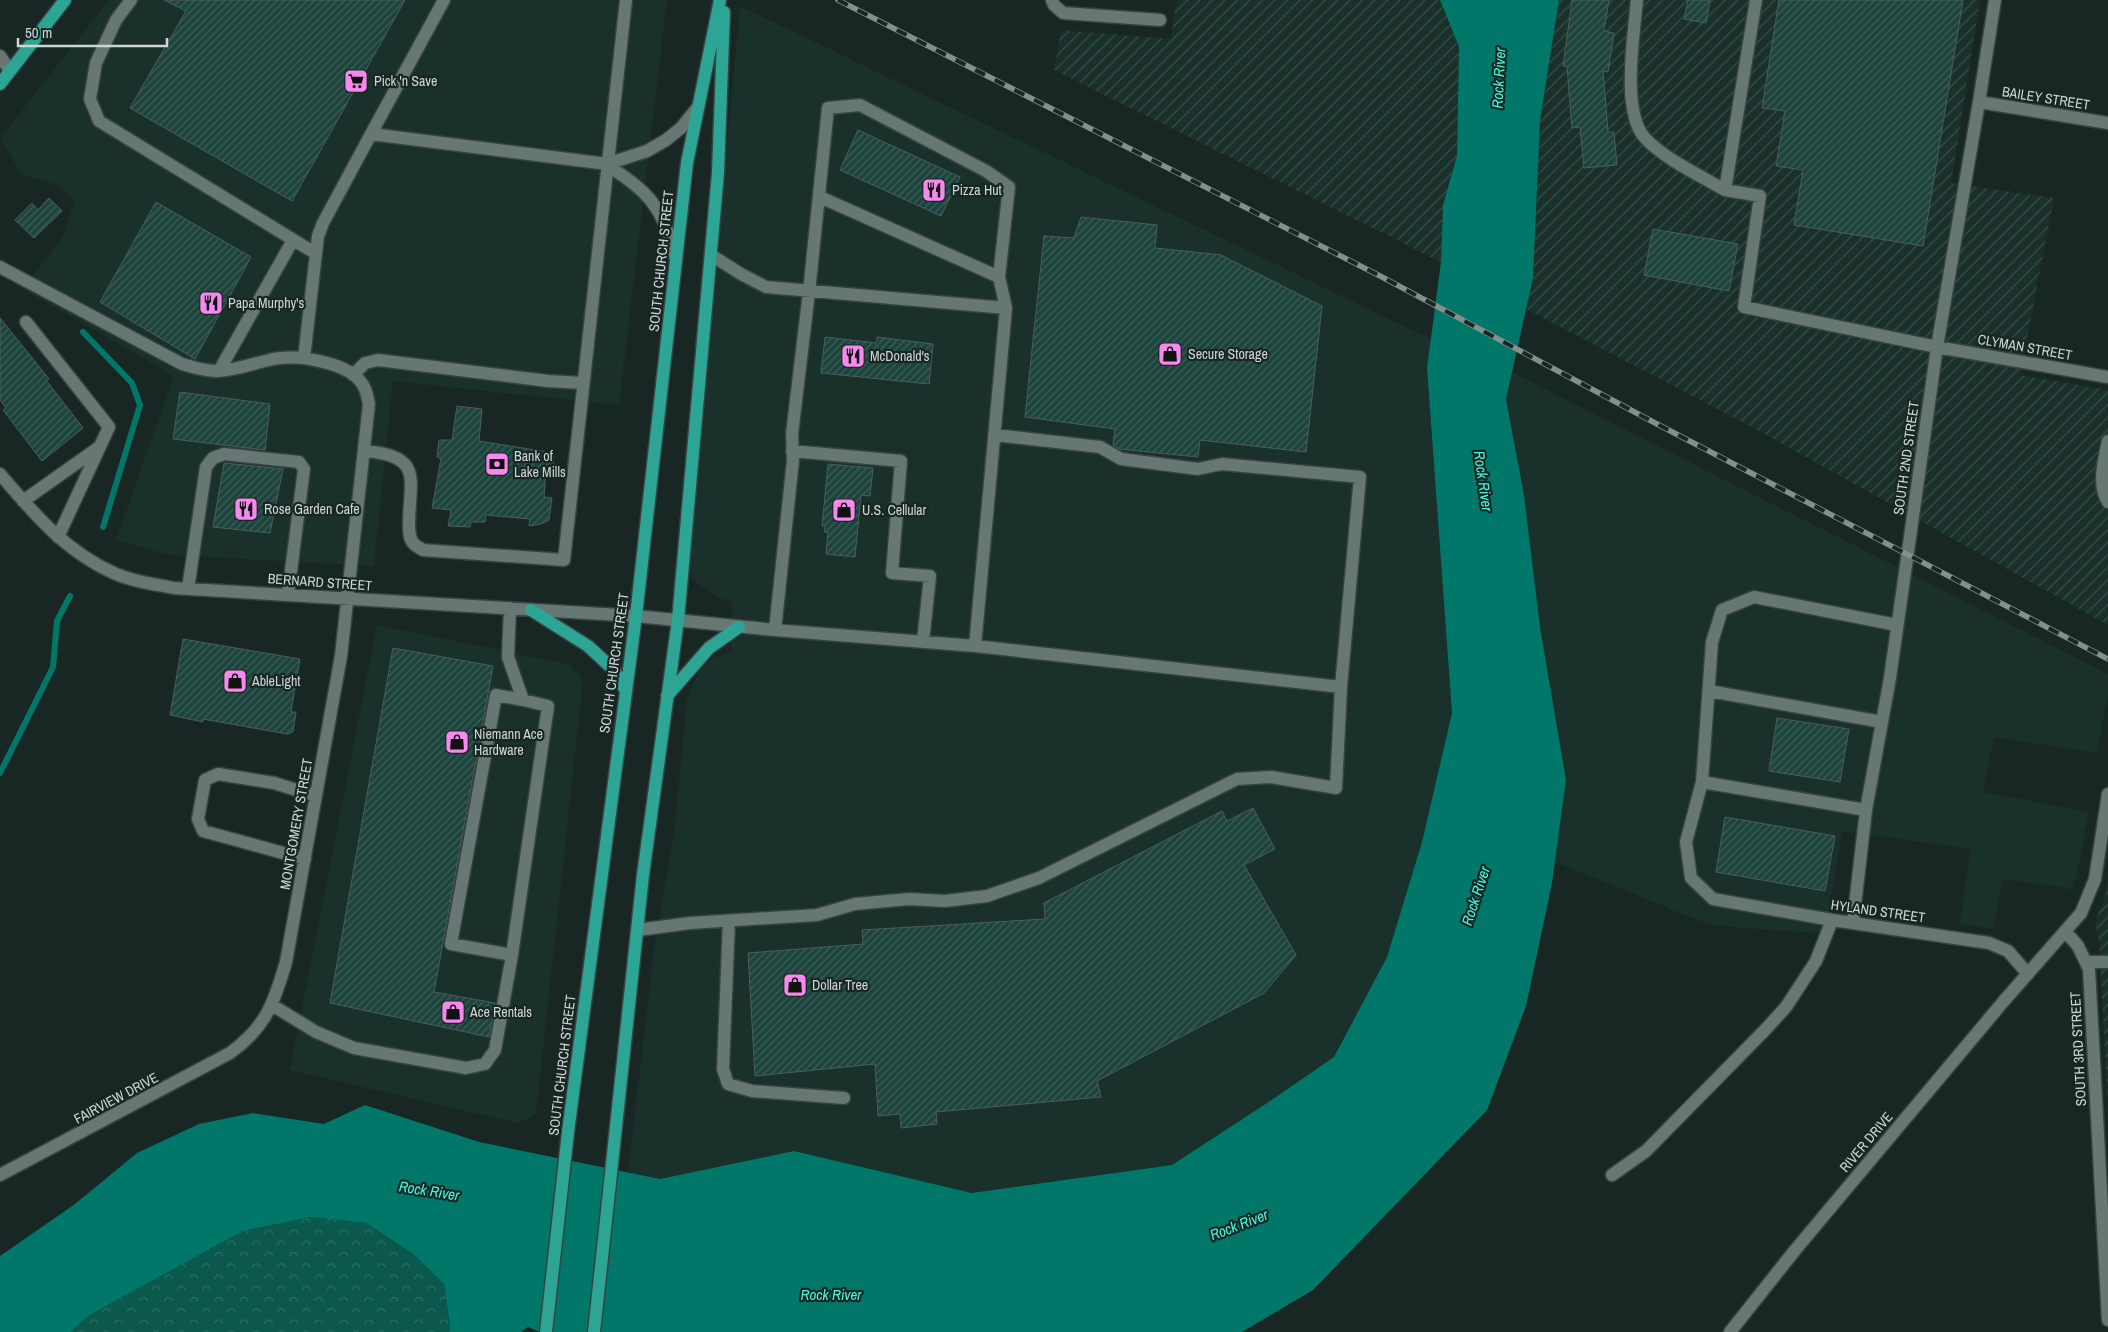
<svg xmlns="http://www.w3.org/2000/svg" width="2108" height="1332" viewBox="0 0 2108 1332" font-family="'Archivo Narrow',sans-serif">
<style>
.built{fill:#19302b}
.industrial{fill:url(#industrial-furrows)}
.park{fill:url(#park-crowns)}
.water{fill:#007768}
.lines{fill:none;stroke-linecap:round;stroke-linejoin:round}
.stream{stroke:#007768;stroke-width:6}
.building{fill:url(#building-hatch);stroke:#4d5d59}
.minor-casing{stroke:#384341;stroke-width:15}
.major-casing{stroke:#384341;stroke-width:15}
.minor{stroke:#677773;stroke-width:12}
.major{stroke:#2ca595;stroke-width:12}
.rail-casing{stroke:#85908e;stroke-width:5.5}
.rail{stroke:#192724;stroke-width:4;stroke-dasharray:11;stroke-linecap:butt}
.labels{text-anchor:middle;stroke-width:4.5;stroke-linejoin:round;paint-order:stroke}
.poi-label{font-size:14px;fill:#cdd6d4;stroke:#192724;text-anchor:start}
.street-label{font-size:14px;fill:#cdd6d4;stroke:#192724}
.water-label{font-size:15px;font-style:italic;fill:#45f9dd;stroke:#192724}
</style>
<defs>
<pattern id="industrial-furrows" width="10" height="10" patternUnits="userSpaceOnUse" patternTransform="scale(1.25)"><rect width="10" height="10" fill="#19302b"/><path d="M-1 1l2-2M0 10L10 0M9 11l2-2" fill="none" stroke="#394d49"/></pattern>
<pattern id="park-crowns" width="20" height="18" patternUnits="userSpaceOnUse" patternTransform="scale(1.25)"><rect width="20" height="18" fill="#0b584d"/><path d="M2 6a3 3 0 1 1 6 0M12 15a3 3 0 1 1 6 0" fill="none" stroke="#2d6f66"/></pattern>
<pattern id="building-hatch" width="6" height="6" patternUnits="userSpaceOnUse" patternTransform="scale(1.25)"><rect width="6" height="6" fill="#1c443d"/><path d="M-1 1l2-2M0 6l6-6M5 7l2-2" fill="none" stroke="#3c5e58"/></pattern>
</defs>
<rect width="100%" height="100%" fill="#192724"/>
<path class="built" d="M109 0H667L619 405 393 381 374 566 169 555 116 540 174 376 23 289 63 236 75 200 58 185 21 174 0 138Z
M740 6 1431 339 1427 369 1452 713 1422 842 1387 957 1334 1057 1264 1105 1172 1165 972 1193 794 1151 660 1179 628 1172 656 934 674 835 687 699 698 673 705 664 714 657 731 653 732 602 715 596 698 584 692 578 689 556Z
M1512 372 2108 674V695L2097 753 1994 737 1983 792 2089 812 2077 874 2072 889 2003 879 1993 929 1960 924 1970 849 1842 831 1826 934 1710 925 1555 862 1566 780 1540 627 1524 495 1506 399Z
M377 625 567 664 583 680 536 1114 518 1123 290 1070Z"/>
<path class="industrial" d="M1179 0H1440L1459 47 1457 156 1443 205 1441 262 1054 70 1061 30 1171 39 1176 2Z
M1559 0H1980L1951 183 2054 198 2020 375 2108 390V625L1759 431 1526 309 1533 278 1540 121Z
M2108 880V1107L2099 942 2095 922 2105 896Z"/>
<path class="park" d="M311 1217 366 1223 413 1254 444 1284 450 1327 449 1332H71L88 1316 243 1231Z"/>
<path class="water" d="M1440 0H1559L1540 121 1533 278 1506 399 1524 495 1540 627 1566 780 1552 883 1526 1006 1487 1110 1313 1290 1242 1332H540L528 1327 521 1332H449L450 1327 444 1284 413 1254 366 1223 311 1217 243 1231 88 1316 71 1332H0V1256L75 1204 137 1153 199 1124 253 1113 324 1124 365 1105 479 1142 660 1179 794 1151 972 1193 1172 1165 1264 1105 1334 1057 1387 957 1422 842 1452 713 1427 368 1441 262 1443 205 1457 156 1459 47Z"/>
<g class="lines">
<path class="stream" d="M83 332 132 383 140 405 103 527
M0 773 53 667 57 621 70 596"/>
</g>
<path class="building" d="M164 0H405L292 201 130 108 186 11Z
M1572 0H1609L1604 31 1614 33 1608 72 1603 71 1608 132H1614L1617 165 1584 168 1580 127 1572 128 1567 66H1563Z
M1688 0H1710L1706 23 1684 19Z
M1779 0H1963L1923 246 1794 225 1803 170 1776 166 1785 111 1762 108Z
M858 130 960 177 941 216 840 170Z
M49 198 62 211 34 238 15 220 32 203 38 210Z
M156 202 251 257 195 359 100 302Z
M1081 217 1157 225 1155 248 1221 255 1322 306 1306 452 1200 440 1198 457 1119 449 1113 445 1115 429 1025 417 1044 236 1074 238Z
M1653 229 1738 244 1729 291 1644 275Z
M0 318 49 379 46 380 83 428 42 461 3 410 6 408 0 400Z
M825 337 876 343 877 337 933 344 929 384 821 373Z
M180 392 270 404 265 450 173 439Z
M457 406 482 409 479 441 554 453 553 469H546L544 497 552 498 549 520 541 524 529 526 530 519 486 515 485 522H471L470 527 448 526 451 510 432 508 441 459 437 457 439 440H452Z
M224 463 283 469 270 533 213 527Z
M828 464 873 468 870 496 861 495 855 557 826 554 828 532H824L825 526H822Z
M183 639 300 659 291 712H296L293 732 287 734 203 719V722L170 715Z
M393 648 493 666 434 992 495 1003 489 1037 330 1003Z
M1777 718 1849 729 1840 782 1769 771Z
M1253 808 1275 849 1244 865 1296 955 1264 993 1097 1081 1101 1097 936 1112 937 1124 901 1128 900 1114 878 1116 875 1064 755 1076 748 953 863 944 862 930 1045 919 1044 903 1222 811 1227 821Z
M1725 817 1835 836 1825 891 1716 872Z"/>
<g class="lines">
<g class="minor-casing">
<path id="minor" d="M131 0 116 20 96 63 90 99 99 121 315 253
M1052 0 1054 5 1063 13 1160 20
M1637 0C1634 34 1621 112 1645 138 1663 158 1701 176 1725 190
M1756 0 1725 190 1760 196 1744 307 1937 347 2108 377
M0 56 10 71
M1979 102 2108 123
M371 134 444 0
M607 164C616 172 626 177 635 185 660 204 669 231 676 260
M820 197 999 277
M711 255 741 274 766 287 1006 308 975 646
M0 267 182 364C193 367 204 371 216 371 234 371 251 364 269 360 280 357 292 357 304 358
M26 322 109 427 58 537
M219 371 293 240
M353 375 365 363 378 360 548 381 583 383
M2108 441C2104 459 2097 486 2108 502
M365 451C425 456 409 480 409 525 409 531 409 539 414 544 416 546 420 548 423 550L564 560 626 0
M792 451 901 461 892 573 930 576 923 642
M0 474C34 514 67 553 116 574 134 582 154 584 173 588L636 616 775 630 975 646 1341 687
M23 501 98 448
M188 589 206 467 213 458 224 454 299 462 304 469 288 595
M1897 625 1754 597 1722 610 1712 642 1702 782 1686 842 1691 878 1713 899 1832 920 1989 943 2008 951 2028 974
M775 630 793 460 792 434 809 292 828 108 860 105 986 171 1009 187 999 277 1006 308
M1709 691 1882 722
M1702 782 1866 810
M305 859 203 831 198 819 205 780 218 774 274 783 316 796
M729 921 723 1069 728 1084 752 1091 844 1098
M1853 922 1866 810 1890 678 1937 347 1979 102 1995 0
M638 930 690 923 817 915 855 904 909 899 945 901 987 896 1039 878 1237 779 1271 777 1336 788 1341 687 1360 477 1222 464 1198 469 1121 459 1100 447 995 435
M2065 931 2078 946 2089 969 2108 1320
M512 955 451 944 496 695 523 700
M2086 962H2108
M272 1005 316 1032 354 1048 466 1068 485 1064 495 1050 512 955 548 706 523 700 508 657 510 608
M0 1175 230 1053C266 1027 274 1003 286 962L341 656 369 404C368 400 367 394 365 389 356 367 324 362 304 358L318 236 323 223 371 134 607 164 647 151 666 140 681 128 698 107
M1612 1175 1646 1151 1764 1031 1786 1007 1816 961 1832 920
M1730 1332 1796 1249 2003 1002 2081 913 2095 879 2108 794"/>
</g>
<g class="major-casing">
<path id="major" d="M0 84 65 0
M531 610 588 646 614 670 626 691
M667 696 709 648 739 627
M546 1332 568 1132 636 616 687 163 720 0
M594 1332 643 875 678 620 718 173 724 12"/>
</g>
<use href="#minor" class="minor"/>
<use href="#major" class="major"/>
<g class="rail-casing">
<path id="rail" d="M838 0 1382 277 1657 424 2108 659"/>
</g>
<use href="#rail" class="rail"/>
</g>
<defs>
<g id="supermarket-square" transform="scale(1.25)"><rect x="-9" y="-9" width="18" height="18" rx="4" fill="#f589ee" stroke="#192724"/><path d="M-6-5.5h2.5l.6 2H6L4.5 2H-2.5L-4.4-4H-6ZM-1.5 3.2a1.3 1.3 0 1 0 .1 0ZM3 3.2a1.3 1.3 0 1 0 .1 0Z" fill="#111"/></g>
<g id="restaurant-square" transform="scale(1.25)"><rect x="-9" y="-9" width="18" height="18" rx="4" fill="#f589ee" stroke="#192724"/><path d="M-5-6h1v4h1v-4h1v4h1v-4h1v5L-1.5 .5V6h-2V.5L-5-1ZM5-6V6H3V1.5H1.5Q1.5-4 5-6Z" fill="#111"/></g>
<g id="shop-square" transform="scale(1.25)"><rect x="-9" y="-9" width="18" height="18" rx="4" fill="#f589ee" stroke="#192724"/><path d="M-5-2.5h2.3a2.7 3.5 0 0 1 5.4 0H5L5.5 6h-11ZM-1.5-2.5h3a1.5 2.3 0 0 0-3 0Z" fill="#111"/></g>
<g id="bank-square" transform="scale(1.25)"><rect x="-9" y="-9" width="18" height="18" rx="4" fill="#f589ee" stroke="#192724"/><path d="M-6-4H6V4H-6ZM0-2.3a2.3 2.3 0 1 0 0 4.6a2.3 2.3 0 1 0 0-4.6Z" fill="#111"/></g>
</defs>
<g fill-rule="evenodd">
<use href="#supermarket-square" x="356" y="81"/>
<use href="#restaurant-square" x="934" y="190"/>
<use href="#restaurant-square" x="211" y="303"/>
<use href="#shop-square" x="1170" y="354"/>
<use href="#restaurant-square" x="853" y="356"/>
<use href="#bank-square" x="497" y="464"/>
<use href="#restaurant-square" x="246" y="509"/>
<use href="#shop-square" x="844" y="510"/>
<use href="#shop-square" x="235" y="681"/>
<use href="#shop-square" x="457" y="742"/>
<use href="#shop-square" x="795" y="985"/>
<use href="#shop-square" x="453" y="1012"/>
</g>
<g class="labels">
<g class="poi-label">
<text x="374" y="86">Pick 'n Save</text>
<text x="952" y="195">Pizza Hut</text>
<text x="228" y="308">Papa Murphy's</text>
<text x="1188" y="359">Secure Storage</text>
<text x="870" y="361">McDonald's</text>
<text x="514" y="461">Bank of<tspan x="514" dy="16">Lake Mills</tspan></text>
<text x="264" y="514">Rose Garden Cafe</text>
<text x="862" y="515">U.S. Cellular</text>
<text x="252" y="686">AbleLight</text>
<text x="474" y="739">Niemann Ace<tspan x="474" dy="16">Hardware</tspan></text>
<text x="812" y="990">Dollar Tree</text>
<text x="470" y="1017">Ace Rentals</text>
</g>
<g class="street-label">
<text transform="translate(2046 98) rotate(9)" y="5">BAILEY STREET</text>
<text transform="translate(661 261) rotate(-84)" y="5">SOUTH CHURCH STREET</text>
<text transform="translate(2025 347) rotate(10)" y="5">CLYMAN STREET</text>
<text transform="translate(1906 458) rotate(-82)" y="5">SOUTH 2ND STREET</text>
<text transform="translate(320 582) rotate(4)" y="5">BERNARD STREET</text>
<text transform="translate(614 663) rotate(-82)" y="5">SOUTH CHURCH STREET</text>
<text transform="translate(296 824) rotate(-80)" y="5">MONTGOMERY STREET</text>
<text transform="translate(1878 911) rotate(8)" y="5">HYLAND STREET</text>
<text transform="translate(2078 1049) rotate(-93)" y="5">SOUTH 3RD STREET</text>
<text transform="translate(562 1065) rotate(-83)" y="5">SOUTH CHURCH STREET</text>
<text transform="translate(116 1098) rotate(-28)" y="5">FAIRVIEW DRIVE</text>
<text transform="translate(1866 1142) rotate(-50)" y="5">RIVER DRIVE</text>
</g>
<g class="water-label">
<text transform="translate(1499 78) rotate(-87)" y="5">Rock River</text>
<text transform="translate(1483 481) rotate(82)" y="5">Rock River</text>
<text transform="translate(1476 896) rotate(-72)" y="5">Rock River</text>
<text transform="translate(429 1191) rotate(9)" y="5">Rock River</text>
<text transform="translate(1239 1225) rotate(-21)" y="5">Rock River</text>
<text x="831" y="1300">Rock River</text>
</g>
</g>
<path d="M18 38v8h149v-8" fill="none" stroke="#cdd6d4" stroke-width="2.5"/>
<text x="25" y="38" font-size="15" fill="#cdd6d4" stroke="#192724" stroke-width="4" paint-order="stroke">50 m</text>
</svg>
